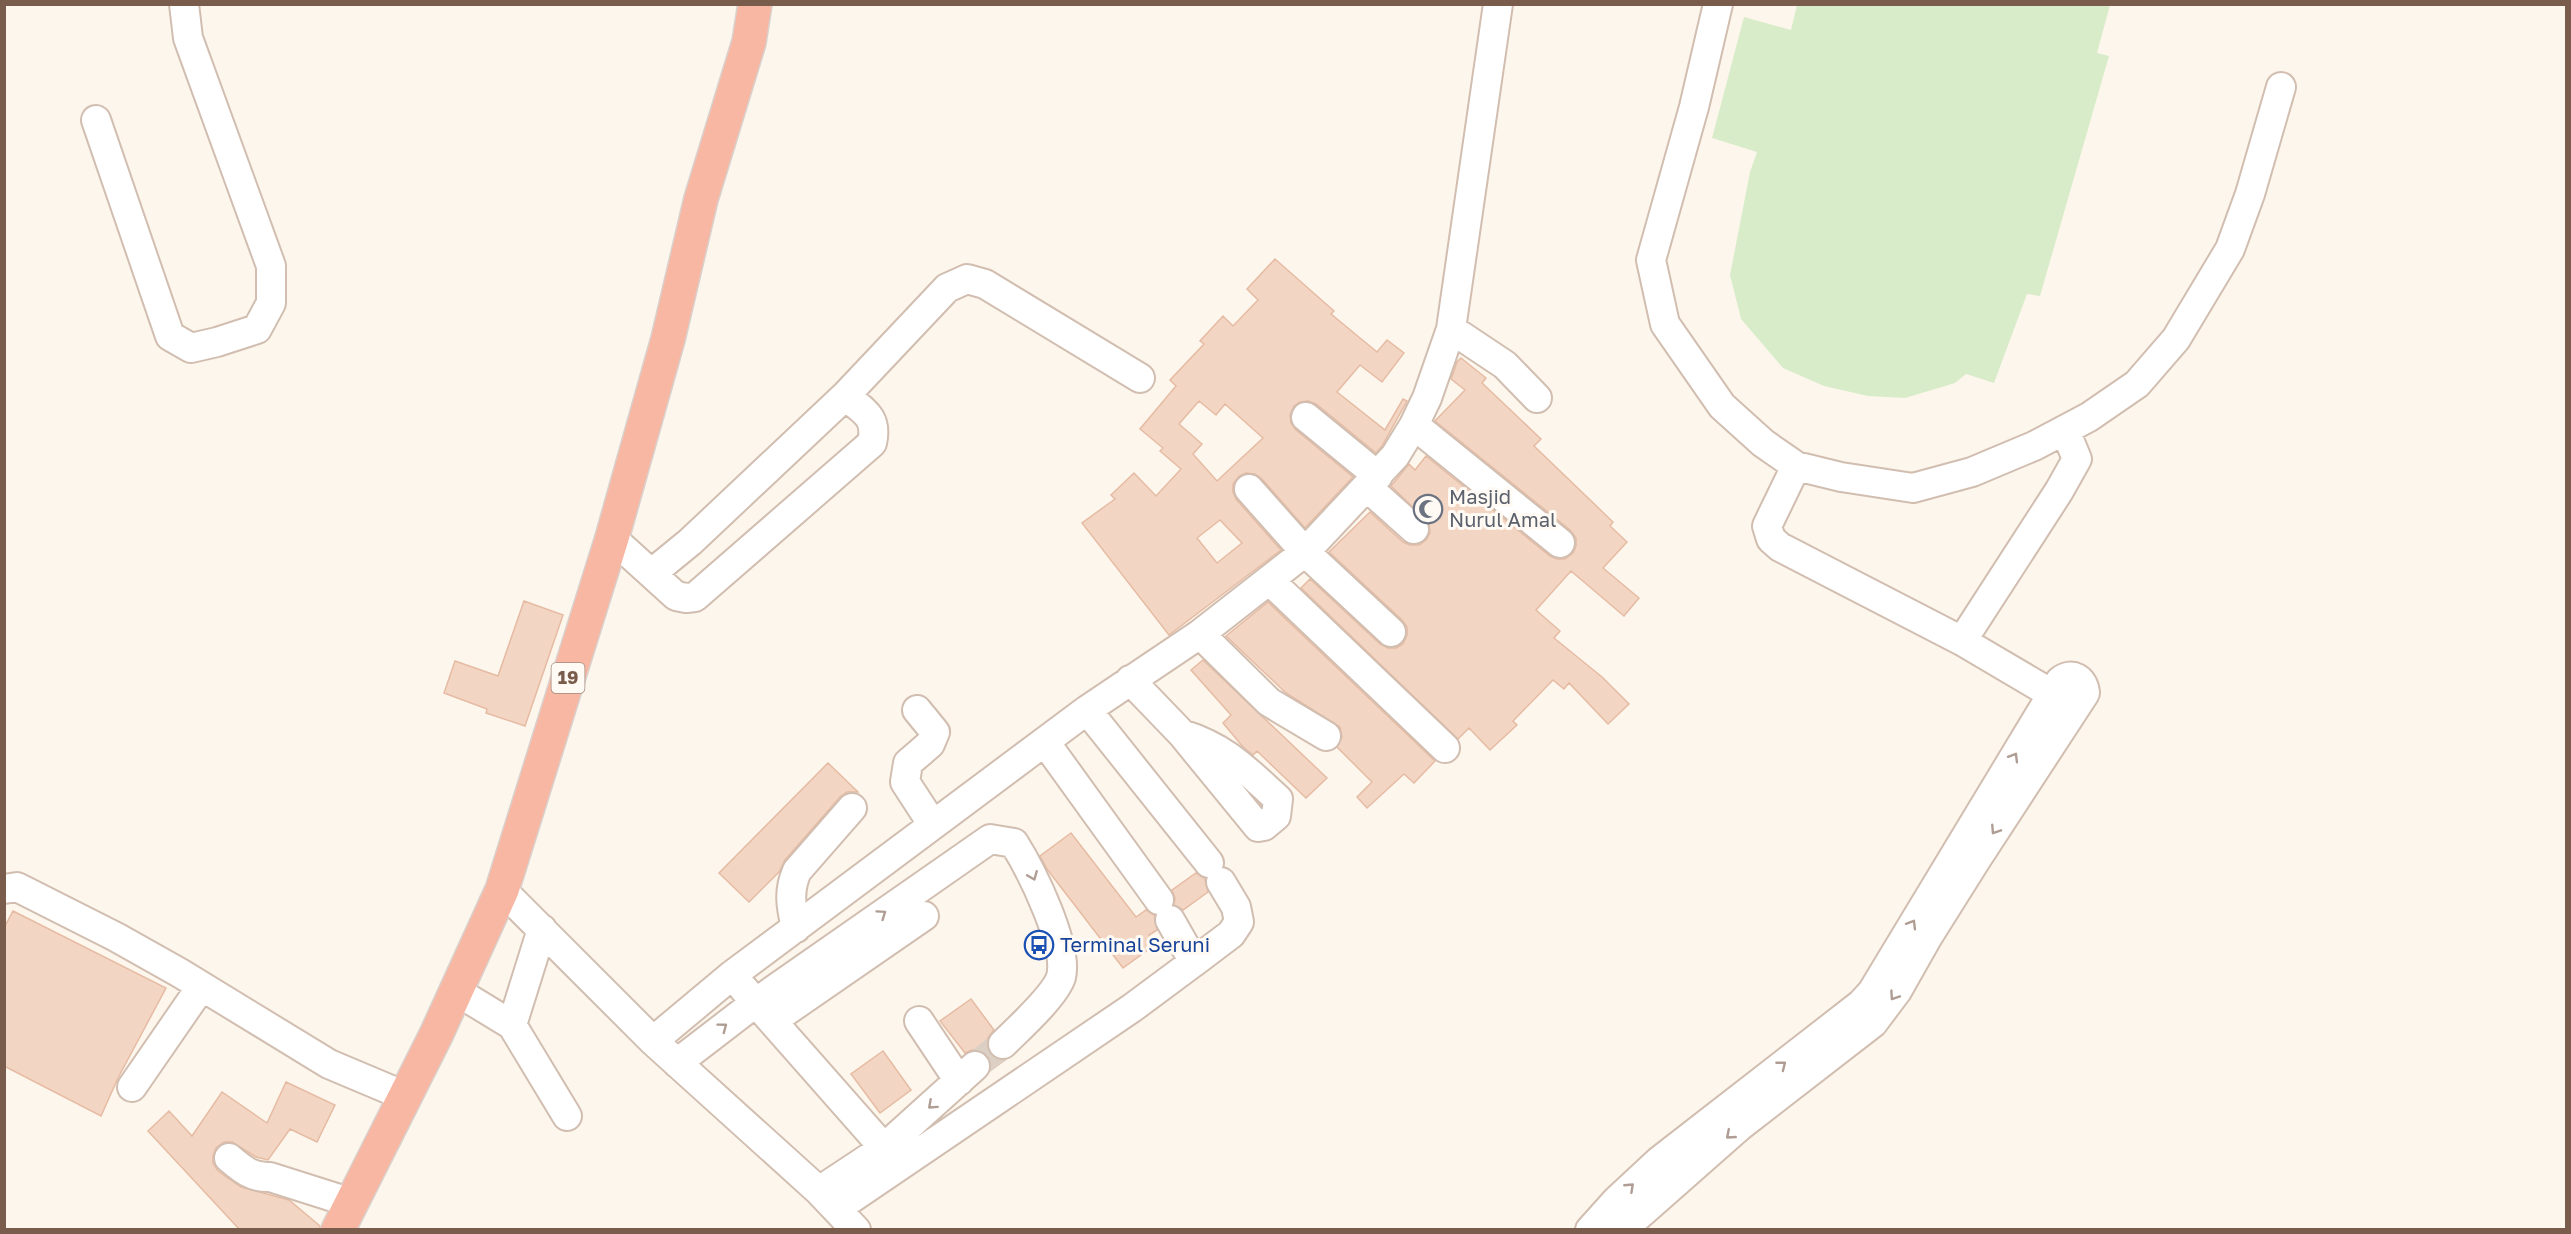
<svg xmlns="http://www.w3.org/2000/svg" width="2571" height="1234" viewBox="0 0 2571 1234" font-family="'Golos Text',sans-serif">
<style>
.green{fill:#d8ecc9}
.building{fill:#f3d5c3;stroke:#e6bba3;stroke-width:1.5;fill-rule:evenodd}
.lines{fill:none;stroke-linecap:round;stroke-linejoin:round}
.minor-tunnel{stroke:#dcd0c4;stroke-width:28;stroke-dasharray:28 14;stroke-linecap:butt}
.minor-casing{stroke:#d1beb0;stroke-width:32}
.highway-casing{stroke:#dad1cd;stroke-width:36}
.minor{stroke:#fff;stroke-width:28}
.highway{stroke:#f7b7a3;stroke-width:33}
.oneway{stroke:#af9d94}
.labels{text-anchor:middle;stroke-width:6;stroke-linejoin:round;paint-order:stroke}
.shield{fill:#fffaf3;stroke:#a28b7f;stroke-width:1.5}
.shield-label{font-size:18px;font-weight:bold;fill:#7a5c4d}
.worship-label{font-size:20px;fill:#5b616d;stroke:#fffaf3;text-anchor:start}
.transit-label{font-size:20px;fill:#164399;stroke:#fffaf3;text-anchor:start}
</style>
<rect width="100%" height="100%" fill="#fdf6ec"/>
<path class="green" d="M1797 5H2110L2097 53 2109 56 2040 296 2027 294 1994 383 1966 374 1955 383 1905 398 1868 396 1824 386 1783 368 1741 319 1730 275 1750 172 1757 152 1712 138 1744 17 1791 30Z"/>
<path class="building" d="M1275 259 1334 311 1331 314 1377 352 1387 340 1404 353 1382 382 1360 365 1337 392 1385 430 1403 399 1407 401 1382 446 1376 453 1316 404 1308 401 1300 402 1294 406 1290 415 1291 423 1295 429 1353 477 1305 528 1261 478 1255 474 1246 473 1239 476 1233 484V492L1236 499 1281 550 1169 635 1082 523 1115 499 1111 495 1134 473 1156 496 1181 469 1160 451 1163 448 1140 429 1176 386 1170 380 1204 344 1200 341 1223 316 1233 326 1258 300 1247 289ZM1199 401 1216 415 1225 404 1263 438 1217 481 1193 454 1202 444 1179 424ZM1220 520 1242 543 1217 563 1197 538Z
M1461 358 1486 378 1482 383 1541 439 1534 446 1613 522 1610 526 1627 542 1603 568 1639 598 1624 616 1571 571 1536 610 1560 631 1554 638 1602 677 1629 704 1608 724 1569 683 1564 689 1553 680 1513 721 1517 725 1490 750 1469 728 1458 739 1301 588 1310 579 1380 644 1388 648H1396L1403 644 1407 635V627L1402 620 1329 552 1370 512 1403 542 1410 545H1419L1426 540 1430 533 1429 523 1391 486 1409 464 1415 470 1426 456 1550 556 1557 559H1565L1573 553 1576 546V538L1570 530 1435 421 1465 390 1451 379 1457 362Z
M524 601 563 615 525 726 486 713 487 709 444 693 455 661 498 676Z
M1268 602 1435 761 1414 783 1404 774 1367 808 1357 797 1372 782 1337 747 1342 737 1340 727 1286 693 1226 636Z
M1203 660 1327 778 1306 798 1257 751 1253 755 1243 747 1223 723 1231 715 1191 670Z
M828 763 858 792H847L840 797 785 860 779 872 749 902 719 873Z
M1071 833 1136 917 1146 910 1155 916 1157 930 1149 935 1156 944 1123 968 1047 869 1040 856Z
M1196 873 1205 879 1208 892 1183 910 1174 905 1175 898 1172 890Z
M13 911 166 988 118 1078 101 1116 4 1066V928Z
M971 999 994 1030 987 1039V1049L992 1056 1005 1060 991 1070V1062L987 1055 980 1050H972L965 1053 940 1021Z
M883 1051 911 1090 880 1113 851 1074Z
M286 1082 335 1105 317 1142 290 1129 268 1160 256 1157 232 1142H224L216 1148 213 1156V1163L218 1171 241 1187 289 1200 320 1226V1230H240L148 1131 169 1111 192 1136 222 1092 267 1123Z"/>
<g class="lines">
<path class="minor-tunnel" d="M975 1066 1003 1044"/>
<g class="minor-casing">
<path id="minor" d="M1718 4 1694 107 1651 260 1665 324 1722 406 1763 443 1796 466 1767 526 1771 539 1780 547 1962 641 2052 694
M96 120 170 336 191 348 217 342 257 329 271 303V266L188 38 184 4
M1451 329 1505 365 1537 398
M845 396 947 288 967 279 985 284 1140 378
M1306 417 1378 476
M1414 425 1560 543
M1796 466 1841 477 1913 488 1972 472 2034 446 2089 417 2137 384 2176 339 2230 249 2250 194 2281 87
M1367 487 1414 529
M1249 489 1305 552 1391 632
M612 538 676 596 686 598 695 597 872 443C878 417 864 411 845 396L690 542 652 573
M1269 580 1445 748
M1200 634 1269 702 1326 736
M1962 641 2059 491 2077 459 2065 430
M1130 680 1182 734 1258 827 1264 826 1276 816 1278 799C1245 769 1226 748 1182 734
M917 710 935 732 930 744 908 763 905 782 933 825
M1087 710 1209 863
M1045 742 1159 900
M4 889 17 887 116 937 180 973 329 1064 405 1096
M502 890 653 1041 819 1191 856 1230
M796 928C791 907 788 891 797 871L852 808
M1194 962 1231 934 1239 922 1236 907 1221 882
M743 988 884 1148
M456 991 512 1025 567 1116
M772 1021 924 916
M919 1021 959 1081
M512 1025 542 929
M653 1041 732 975 1087 710 1200 634 1305 552 1395 456 1414 425 1427 398 1451 329 1498 4
M677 1063 755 1003 990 839 1014 843C1031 870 1069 946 1061 977 1055 996 1018 1029 1003 1044
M132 1087 201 987
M229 1158C242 1169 252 1178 270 1177L352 1203
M819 1191 884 1148 975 1066
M836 1209 1132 1008 1194 962 1170 920
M1590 1230 1616 1201 1659 1161 1861 1004 1872 992 2060 681C2072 671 2084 679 2085 693L1976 860 1927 938 1897 991 1873 1023 1740 1126 1622 1230"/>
</g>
<g class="highway-casing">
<path id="highway" d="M338 1230 436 1035 502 890 612 538 668 339 701 199 749 42 755 4"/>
</g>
<use href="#minor" class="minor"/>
<use href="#highway" class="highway"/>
</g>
<defs><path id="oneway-chevron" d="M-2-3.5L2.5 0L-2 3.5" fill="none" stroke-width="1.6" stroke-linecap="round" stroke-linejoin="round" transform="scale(1.5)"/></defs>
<g class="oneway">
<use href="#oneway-chevron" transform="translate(2014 757) rotate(-59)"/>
<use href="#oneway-chevron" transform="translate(1995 830) rotate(123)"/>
<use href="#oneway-chevron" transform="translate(1033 876) rotate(68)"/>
<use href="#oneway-chevron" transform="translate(882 914) rotate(-35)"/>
<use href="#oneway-chevron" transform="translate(1912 924) rotate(-59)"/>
<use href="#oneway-chevron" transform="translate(1894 996) rotate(124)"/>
<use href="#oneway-chevron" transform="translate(723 1027) rotate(-37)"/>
<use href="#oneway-chevron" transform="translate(1782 1065) rotate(-38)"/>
<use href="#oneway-chevron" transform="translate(932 1105) rotate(138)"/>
<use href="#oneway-chevron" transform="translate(1730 1135) rotate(139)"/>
<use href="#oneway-chevron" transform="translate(1630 1187) rotate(-43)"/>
</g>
<defs>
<g id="mosque-ring" transform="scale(1.5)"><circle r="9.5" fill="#fffaf3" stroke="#6b7280" stroke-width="1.5"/><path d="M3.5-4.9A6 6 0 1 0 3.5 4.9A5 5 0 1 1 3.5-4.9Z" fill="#6b7280"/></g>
<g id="bus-ring" transform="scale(1.5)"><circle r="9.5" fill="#fffaf3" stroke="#1a4fb4" stroke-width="1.5"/><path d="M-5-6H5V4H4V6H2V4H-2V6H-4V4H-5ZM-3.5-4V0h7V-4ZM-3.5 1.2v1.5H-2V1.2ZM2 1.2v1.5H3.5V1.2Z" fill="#1a4fb4"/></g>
</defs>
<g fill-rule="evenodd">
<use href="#mosque-ring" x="1428" y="509"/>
<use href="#bus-ring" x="1039" y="945"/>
</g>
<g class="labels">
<rect class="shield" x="551.5" y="663" width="33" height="30" rx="4.5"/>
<g class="shield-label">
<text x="568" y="684">19</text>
</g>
<g class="worship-label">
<text x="1449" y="504">Masjid<tspan x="1449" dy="23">Nurul Amal</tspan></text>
</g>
<g class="transit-label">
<text x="1060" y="952">Terminal Seruni</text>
</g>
</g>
<rect width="2571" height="1234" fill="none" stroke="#7a5c4d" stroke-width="12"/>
</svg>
